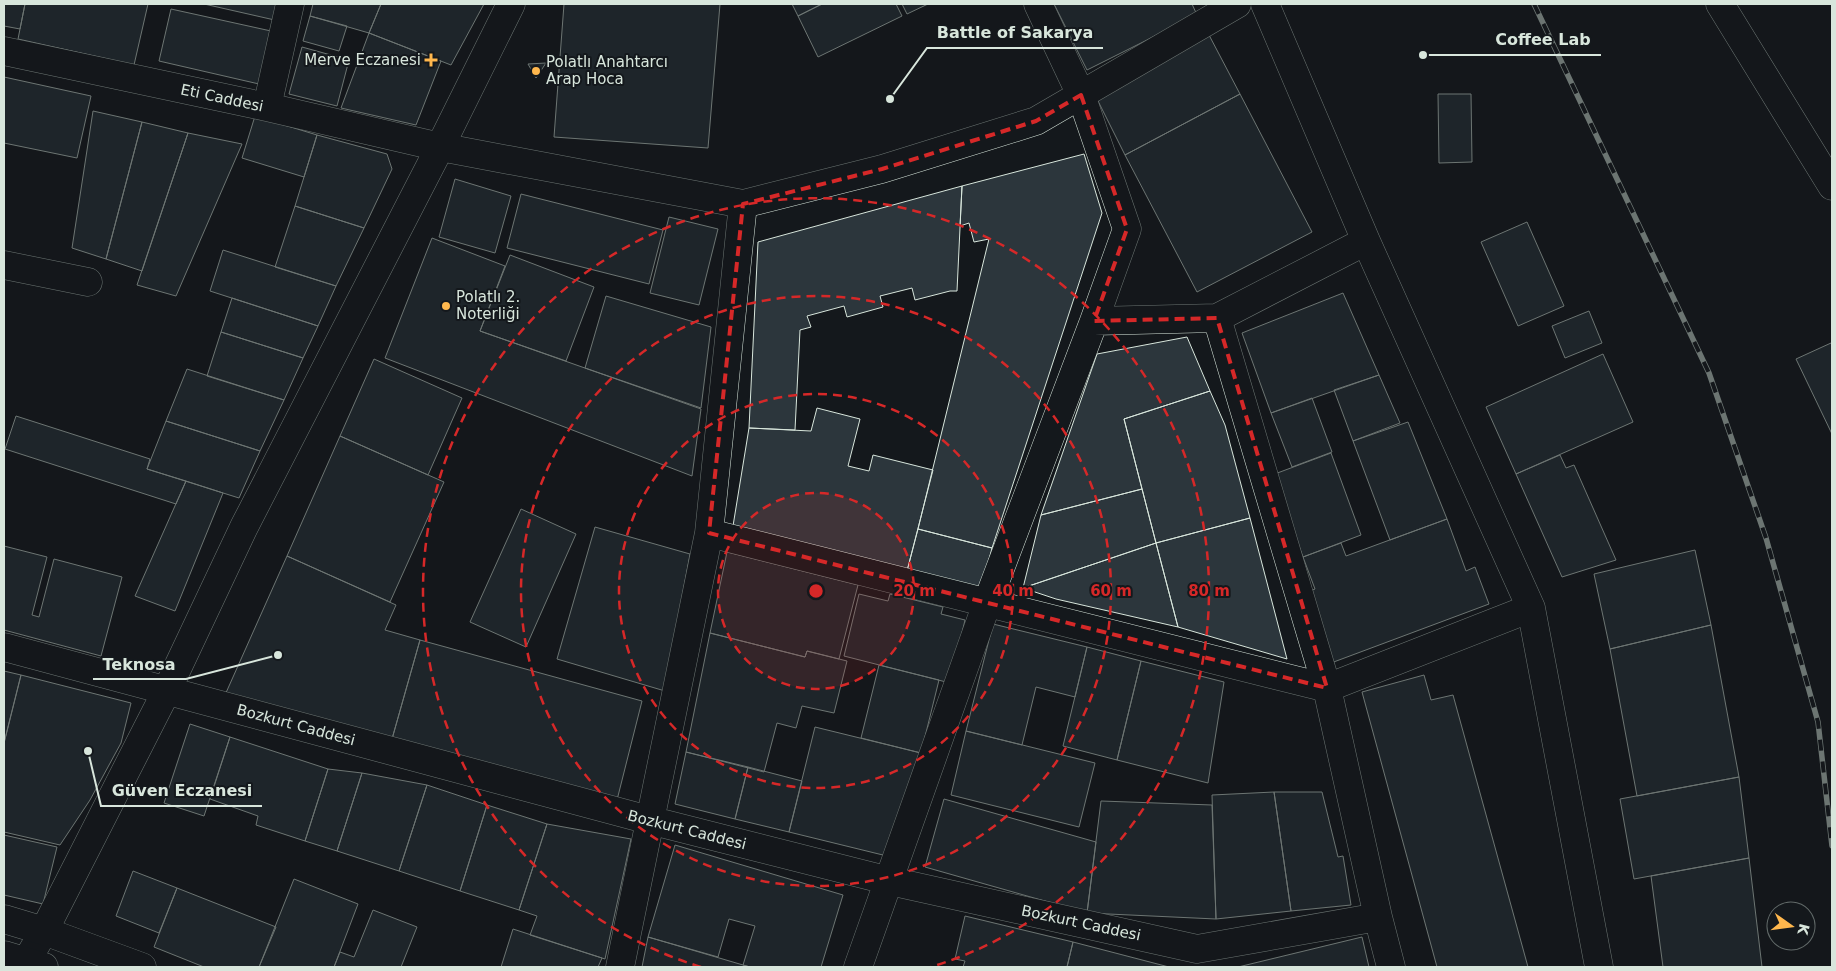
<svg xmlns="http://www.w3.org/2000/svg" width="1836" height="971" viewBox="0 0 1836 971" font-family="'DejaVu Sans',sans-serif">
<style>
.building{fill:#2c363c;stroke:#d8e6dc}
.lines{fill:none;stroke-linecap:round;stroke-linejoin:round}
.minor-casing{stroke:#d8e6dc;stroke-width:29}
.major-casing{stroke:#d8e6dc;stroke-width:29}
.minor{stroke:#14181c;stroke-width:28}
.major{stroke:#14181c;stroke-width:28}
.rail-casing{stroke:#d8e6dc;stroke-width:5.5}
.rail{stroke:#14181c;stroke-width:4;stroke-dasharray:11;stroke-linecap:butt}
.marked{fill:none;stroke:#d62828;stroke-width:4;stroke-dasharray:10 6;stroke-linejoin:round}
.ring{fill:none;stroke:#d62828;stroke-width:2.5;stroke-dasharray:9 6}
.poi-dot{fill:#ffb74d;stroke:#14181c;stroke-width:2}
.labels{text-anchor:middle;stroke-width:4;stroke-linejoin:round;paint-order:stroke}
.poi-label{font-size:15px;fill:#d8e6dc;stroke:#14181c;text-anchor:start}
.street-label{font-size:15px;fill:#d8e6dc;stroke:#14181c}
.centre{fill:#d62828;stroke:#14181c;stroke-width:2.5}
.ring-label{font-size:15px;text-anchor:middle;font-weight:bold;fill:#d62828;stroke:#14181c;stroke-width:4;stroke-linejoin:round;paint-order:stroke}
.leader{fill:none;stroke:#d8e6dc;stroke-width:2}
.callout-dot{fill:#d8e6dc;stroke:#14181c;stroke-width:2}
.callout-label{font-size:16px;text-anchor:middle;font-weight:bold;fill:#d8e6dc;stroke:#14181c;stroke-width:4;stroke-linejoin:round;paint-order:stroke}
</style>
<rect width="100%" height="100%" fill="#14181c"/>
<path class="building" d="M4 4H25L20 29 4 26Z
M25 4H148L134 65 18 39Z
M204 4H283L279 21Z
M313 4H381L369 33 310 16Z
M381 4H484L451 65 369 33Z
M564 4H720L708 148 554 137Z
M792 4H822L798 16Z
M822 4H896L902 16 818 57 798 16Z
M902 4H928L907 14Z
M1054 4H1192L1197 15 1087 70Z
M171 9 271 31 259 84 159 61Z
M310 16 347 26 339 51 303 41Z
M369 33 441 61 416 125 341 108Z
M1209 35 1240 94 1125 155 1095 95Z
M302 47 349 60 337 106 289 94Z
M546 63 536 78 528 64Z
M4 77 91 96 77 158 4 143Z
M1240 94 1312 232 1197 292 1125 155Z
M1438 94H1471L1472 162 1439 163Z
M93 111 142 122 106 259 72 248Z
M255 116 317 135 304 177 242 158Z
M142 122 188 133 142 271 106 259Z
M188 133 242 144 176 296 137 285Z
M317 135 387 154 392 169 364 228 295 206Z
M1084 154 1102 213 992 548 918 529 989 239 974 242 969 223 960 226 962 186Z
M455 179 511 196 495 253 439 237Z
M962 186 957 291H950L915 300 912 288 880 296 883 307 847 317 844 306 807 316 811 327 800 330 795 430 749 428 758 242Z
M521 194 663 230 649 284 507 248Z
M295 206 364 228 336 286 275 267Z
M669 217 718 229 699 305 650 293Z
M1527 222 1564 306 1518 326 1481 242Z
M432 238 505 266 480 331 701 409 692 476 385 358Z
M223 250 336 286 318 326 210 291Z
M510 255 594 287 566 361 480 331Z
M1343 293 1379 375 1271 413 1242 333Z
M606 296 711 327 701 408 585 368Z
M232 298 318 326 303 358 221 332Z
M1589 311 1602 343 1565 358 1552 326Z
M221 332 303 358 284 400 207 376Z
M1187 337 1210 391 1124 419 1142 489 1041 515 1097 354Z
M1831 343 1832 346V434L1796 359Z
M1603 354 1633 422 1516 474 1486 407Z
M374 359 462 398 428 475 340 436Z
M187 369 284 400 260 451 166 421Z
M1379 375 1400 423 1353 441 1334 390Z
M1210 391 1225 425 1250 518 1156 543 1124 419Z
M1312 398 1332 452 1292 467 1271 413Z
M817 408 860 419 848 466 869 471 873 455 933 470 907 571 733 526 749 428 811 431Z
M16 416 150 459 147 469 186 481 176 504 5 449Z
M166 421 260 451 239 498 147 469Z
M1408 422 1447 519 1390 540 1353 441Z
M340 436 444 482 390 602 287 556Z
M1331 453 1361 535 1303 557 1272 475Z
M1560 455 1566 468 1574 465 1616 560 1562 577 1516 474Z
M186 481 223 493 175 611 135 596Z
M1142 489 1156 543 1023 588 1041 515Z
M521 509 576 534 526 647 470 622Z
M1250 518 1287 659 1178 627 1156 543Z
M1447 519 1466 571 1475 567 1489 604 1331 663 1305 593 1315 589 1303 557 1341 543 1346 556Z
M595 527 690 554 665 691 557 659Z
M918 529 992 548 981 590 907 571Z
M1156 543 1178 627 1056 599 1023 588Z
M4 546 47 557 32 615 39 617 54 559 122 577 101 656 4 630Z
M1695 550 1711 625 1610 649 1594 574Z
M727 552 858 585 839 659 807 651 805 657 710 633Z
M287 556 396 605 385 630 420 640 392 739 225 695Z
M859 594 888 601 890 594 943 607 941 614 965 620 950 683 844 656Z
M993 624 1087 647 1075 697 1036 687 1022 745 966 731Z
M1711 625 1739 777 1637 796 1610 649Z
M710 633 805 657 807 651 847 661 834 713 802 706 796 728 777 723 764 772 686 752Z
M420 640 642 701 617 800 392 739Z
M1087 647 1141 661 1117 760 1063 746Z
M1141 661 1224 682 1208 783 1117 760Z
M879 665 939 680 921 753 861 738Z
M4 671 21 675 4 743Z
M21 675 131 703 121 743 90 800 60 845 4 832V743Z
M1424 675 1431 700 1453 695 1528 967H1437L1362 692Z
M190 724 230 737 204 816 164 803Z
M815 727 921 753 887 856 789 832Z
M966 731 1095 763 1079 827 951 795Z
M230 737 328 769 305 841 256 825 258 816 210 799Z
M686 752 748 767 735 819 675 804Z
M748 767 802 781 789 832 735 819Z
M328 769 362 773 337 851 305 841Z
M362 773 427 785 399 871 337 851Z
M1739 777 1749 858 1634 879 1620 799Z
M427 785 487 805 460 891 399 871Z
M1274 792H1322L1338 857 1343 856 1351 905 1291 911Z
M1274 792 1291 911 1216 919 1212 795Z
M944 799 1096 842 1087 913 925 867Z
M1101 801 1212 805 1216 919 1087 913Z
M487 805 547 824 519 910 460 891Z
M547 824 631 839 605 959 530 935 537 916 519 910Z
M4 835 57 847 43 904 4 895Z
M675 845 843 895 821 967H750L743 965 755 926 729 919 718 957 648 937Z
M1749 858 1762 967H1663L1651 876Z
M133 871 177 888 159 933 116 916Z
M294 879 358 904 334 967H259Z
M177 888 276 927 259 967H204L154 947Z
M373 910 417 927 401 967H334L340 952 354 957Z
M965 916 1073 942 1067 967H963L965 961 955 959Z
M513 929 602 958 598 967H501Z
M648 937 743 965 750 967H642Z
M1362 937 1369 967H1238Z
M1073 942 1169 967H1067Z"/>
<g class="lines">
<g class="minor-casing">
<path id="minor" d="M1265 4 1366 241 1531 608 1599 967
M1720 4 1832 186
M4 51 267 107 440 147 743 204 882 169 1036 121 1237 4
M267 107 290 4
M4 265 88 282
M1217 318 1327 688 1378 917 1391 967
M1094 321 1217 318 1366 241
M709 533 1327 688 1531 608
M4 647 649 820 890 881 1197 949 1378 917
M23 967 44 931 167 690 244 527 440 147 511 4
M620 967 709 533 743 204
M858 967 987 603 1094 321 1127 229 1081 95 1038 4"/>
</g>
<g class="major-casing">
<path id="major" d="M4 919 44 931 142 967
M4 955 44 967"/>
</g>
<use href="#minor" class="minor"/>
<use href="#major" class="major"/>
<g class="rail-casing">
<path id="rail" d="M1534 4 1709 373 1766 538 1818 722 1832 846"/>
</g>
<use href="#rail" class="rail"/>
</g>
<path d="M0 0H1836V971H0ZM1081 95 1127 229 1094 321 1217 318 1327 688 709 533 743 204 882 169 1036 121Z" fill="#14181c" fill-opacity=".55" fill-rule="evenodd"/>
<path class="marked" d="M1081 95 1127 229 1094 321 1217 318 1327 688 709 533 743 204 882 169 1036 121Z"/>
<circle cx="816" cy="591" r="98" fill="#d62828" fill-opacity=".12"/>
<g class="ring">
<circle cx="816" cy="591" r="98"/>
<circle cx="816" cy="591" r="197"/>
<circle cx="816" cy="591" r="295"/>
<path d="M701 967A393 393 0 1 1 931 967"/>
</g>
<g class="poi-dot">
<path d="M428.5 52.5h5v5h5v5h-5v5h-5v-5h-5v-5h5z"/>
<circle cx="536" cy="71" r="5"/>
<circle cx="446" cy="306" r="5"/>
</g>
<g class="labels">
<g class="poi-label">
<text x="421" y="65" text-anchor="end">Merve Eczanesi</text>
<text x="546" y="67">Polatlı Anahtarcı<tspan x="546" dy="17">Arap Hoca</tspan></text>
<text x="456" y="302">Polatlı 2.<tspan x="456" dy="17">Noterliği</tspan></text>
</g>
<g class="street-label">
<text transform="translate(222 98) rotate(12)" y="5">Eti Caddesi</text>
<text transform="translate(296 725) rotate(15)" y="5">Bozkurt Caddesi</text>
<text transform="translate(687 830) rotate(14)" y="5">Bozkurt Caddesi</text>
<text transform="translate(1081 923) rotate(12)" y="5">Bozkurt Caddesi</text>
</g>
</g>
<circle cx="816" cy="591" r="8" class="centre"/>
<g class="ring-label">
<text x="914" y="596">20 m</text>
<text x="1013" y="596">40 m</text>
<text x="1111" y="596">60 m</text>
<text x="1209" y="596">80 m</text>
</g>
<path class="leader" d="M890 99L927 48H1103M1423 55L1486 55H1601M278 655L186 679H93M88 751L101 806H262"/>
<g class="callout-dot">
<circle cx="890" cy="99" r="5"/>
<circle cx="1423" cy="55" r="5"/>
<circle cx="278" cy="655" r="5"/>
<circle cx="88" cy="751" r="5"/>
</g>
<g class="callout-label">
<text x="1015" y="38">Battle of Sakarya</text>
<text x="1543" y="45">Coffee Lab</text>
<text x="139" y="670">Teknosa</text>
<text x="182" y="796">Güven Eczanesi</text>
</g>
<rect width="1836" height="971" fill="none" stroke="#d8e6dc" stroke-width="10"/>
<g transform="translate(1791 926) rotate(104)"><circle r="24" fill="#14181c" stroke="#626a69"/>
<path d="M0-4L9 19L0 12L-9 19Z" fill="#ffb74d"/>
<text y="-8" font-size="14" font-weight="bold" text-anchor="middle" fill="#d8e6dc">K</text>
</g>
</svg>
